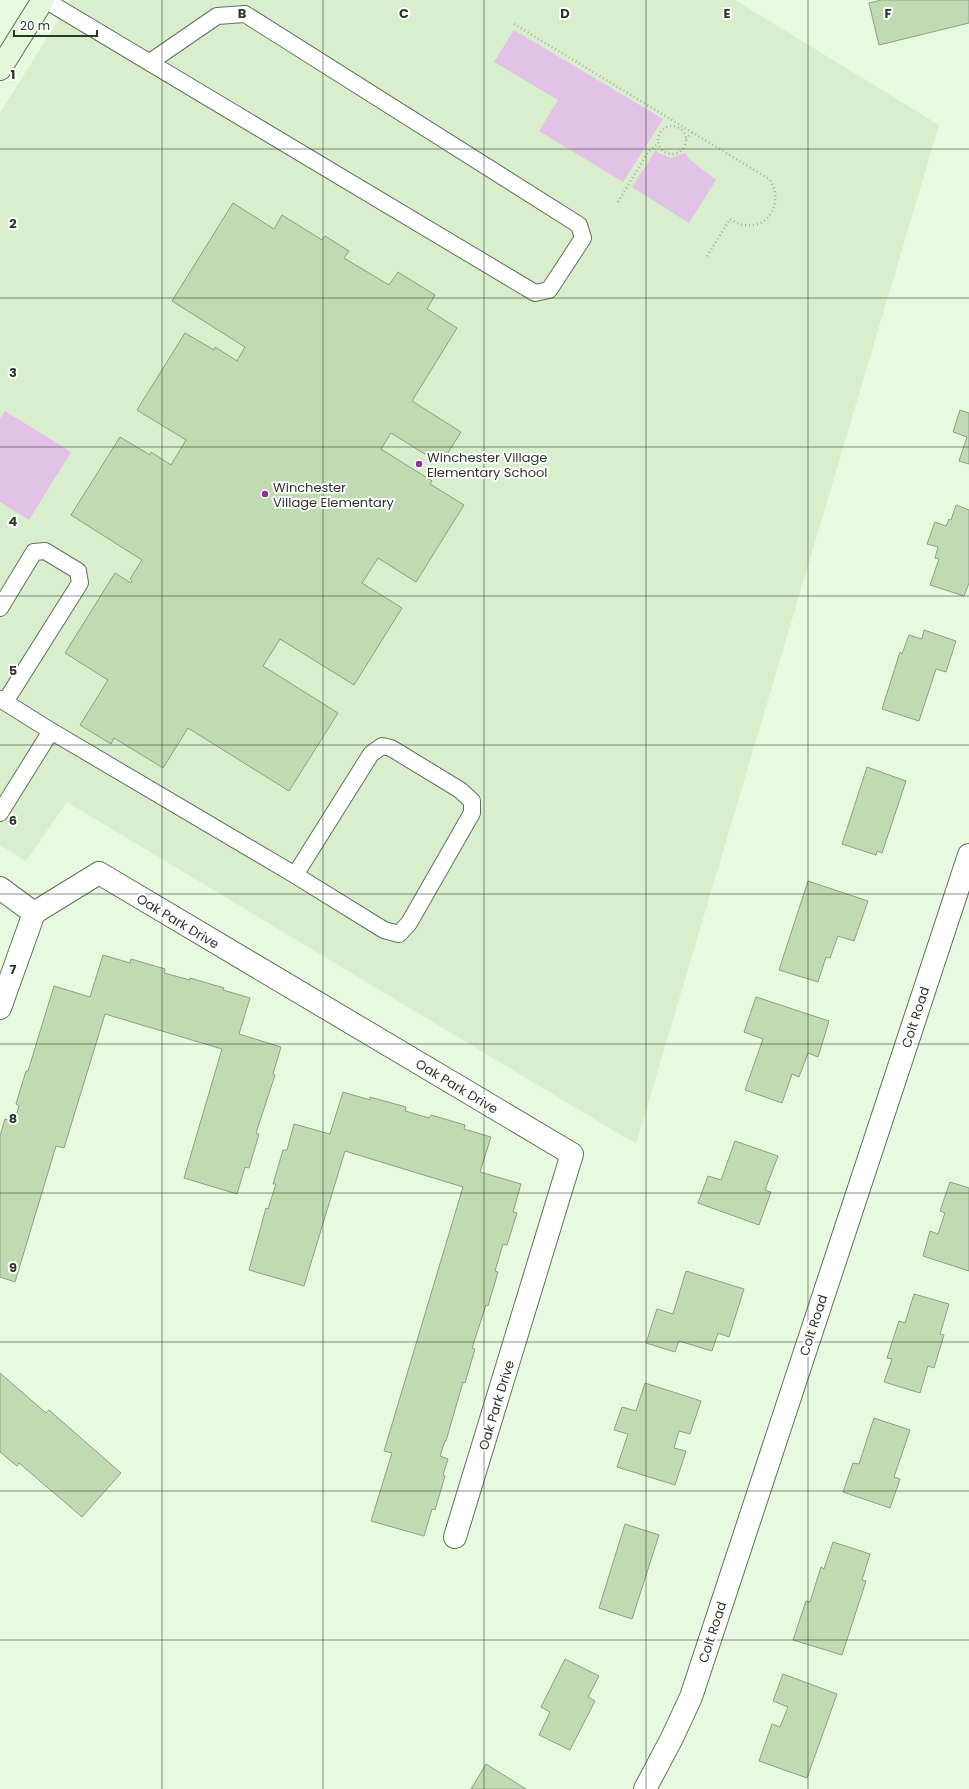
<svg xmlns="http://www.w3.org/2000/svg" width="969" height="1789" viewBox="0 0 969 1789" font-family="Poppins,sans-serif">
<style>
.built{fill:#d8eecc}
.green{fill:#e3c2e8}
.building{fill:#c0dbb1;stroke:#8f9f86}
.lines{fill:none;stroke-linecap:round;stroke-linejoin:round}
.lane-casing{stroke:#63725b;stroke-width:18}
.street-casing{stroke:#63725b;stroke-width:24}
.secondary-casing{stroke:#63725b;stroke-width:24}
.path{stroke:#a8b6a0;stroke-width:2.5;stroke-dasharray:1 3;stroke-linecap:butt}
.lane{stroke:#fff;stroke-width:16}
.street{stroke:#fff;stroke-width:22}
.secondary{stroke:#e5f7d9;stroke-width:22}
.grid{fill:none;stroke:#2e352a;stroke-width:1;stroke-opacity:0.55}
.poi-dot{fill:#8e329c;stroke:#fff;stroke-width:1.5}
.labels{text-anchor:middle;stroke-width:4;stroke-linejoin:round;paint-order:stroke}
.poi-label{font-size:13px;fill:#2e352a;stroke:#fff;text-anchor:start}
.street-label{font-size:13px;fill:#2e352a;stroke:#fff}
.grid-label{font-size:13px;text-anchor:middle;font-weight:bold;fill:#2e352a;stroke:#fff;stroke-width:4;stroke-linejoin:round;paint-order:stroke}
</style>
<rect width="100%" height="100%" fill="#e7f9de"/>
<path class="built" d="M71 0H735L939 125 636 1144 67 802 26 861 0 845V113Z"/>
<path class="green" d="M514 30 663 119 623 182 539 131 558 100 494 62Z
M656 150 658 153 671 158 685 153 689 159 716 180 689 223 632 187Z
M5 411 71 452 29 520 0 502V419Z"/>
<path class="building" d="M881 0H969V23L879 45 869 3Z
M233 203 274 229 282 215 322 240 325 236 349 251 344 258 389 285 398 272 435 295 427 309 457 328 412 401 461 432 441 464 391 433 381 449 432 481 430 484 464 505 416 582 378 558 362 583 402 608 354 685 280 639 263 666 338 713 289 791 188 728 163 768 114 738 111 744 80 725 108 680 65 653 115 573 131 583 132 581 130 579 142 560 71 515 120 437 150 455 151 452 171 465 186 440 137 410 185 333 214 350 215 347 237 361 245 347 172 301Z
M960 410 969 413V464L959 461 967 437 953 432Z
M956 505 969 510V583L964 596 930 585 939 559 935 558 938 547 927 544 935 522 946 526 949 519 951 520Z
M924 630 956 641 946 672 936 669 919 721 882 709 900 652 902 654 909 635 922 639Z
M867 767 906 781 882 853 877 851 876 855 842 844Z
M808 881 868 901 854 941 838 936 830 958 826 957 818 982 779 970Z
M103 955 130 963 131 959 165 969 164 973 190 980V978L224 988 223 990 250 998 239 1034 281 1047 273 1074 275 1075 256 1133 259 1134 249 1168 245 1167 237 1194 184 1178 222 1049 105 1014 64 1148 56 1146 15 1282 0 1277V1136L5 1119 14 1122 19 1106 16 1104 26 1071H28L54 986 90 997Z
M756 997 829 1021 818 1057 808 1053 799 1077 792 1074 782 1103 745 1090 763 1039 744 1032Z
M343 1092 370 1100V1097L406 1107 405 1111 429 1118 431 1115 465 1125 464 1129 491 1137 480 1172 521 1184 513 1212 517 1213 507 1245 503 1244 495 1271 498 1272 488 1306 486 1305 472 1348 475 1349 465 1383 463 1382 446 1441H445L440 1456 448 1459 443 1475 445 1476 435 1510 432 1509 424 1536 371 1521 392 1453 384 1451 463 1187 345 1151 304 1286 249 1270 266 1208 268 1209 276 1184H273L283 1150H287L294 1124 330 1134Z
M735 1141 778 1156 765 1190 771 1192 759 1225 698 1203 708 1176 721 1180Z
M950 1182 969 1188V1271L923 1256 930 1231 938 1234 945 1213 940 1211Z
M686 1271 744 1289 729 1337 718 1333 712 1351 679 1341 675 1352 646 1343 657 1309 673 1314Z
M914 1294 949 1304 940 1334 944 1335 934 1368 928 1366 920 1393 884 1382 892 1359 887 1358 899 1321 905 1323Z
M0 1373 46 1413 49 1410 121 1473 82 1517 19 1463 17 1466 0 1452Z
M645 1383 701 1401 690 1434 679 1431 674 1448 686 1451 675 1485 617 1467 628 1434 614 1430 622 1407 636 1411Z
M874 1418 910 1430 894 1477 900 1479 890 1508 843 1492 853 1463 859 1464Z
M625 1524 659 1535 632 1619 599 1608Z
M833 1542 870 1554 862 1580 866 1581 842 1655 793 1640 806 1601 810 1602 821 1567 824 1569Z
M565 1659 599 1676 588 1697 595 1701 570 1750 539 1735 550 1712 541 1707Z
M783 1674 837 1694 807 1778 759 1761 772 1724 780 1727 788 1707 773 1701Z
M486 1764 526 1789H471Z"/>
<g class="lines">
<g class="lane-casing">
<path id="lane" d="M45 0 535 293 549 290 583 238 579 225 245 14 217 16 150 62
M0 608 34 552 45 551 78 571 80 583 5 702
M0 699 51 731
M0 813 51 731 295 875 384 930 399 934 409 923 472 813V801L460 790 391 748 382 746 371 754 295 875"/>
</g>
<g class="street-casing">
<path id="street" d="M0 888 34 913 99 873 572 1154 455 1537
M0 1008 34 913
M645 1789 672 1738 691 1697 969 855"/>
</g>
<g class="secondary-casing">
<path id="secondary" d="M0 69 43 0"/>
</g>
<path class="path" d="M514 24 769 179C784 198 771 229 745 225 740 225 735 222 730 219L706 258
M658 140a14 14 0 1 1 28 0a14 14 0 1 1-28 0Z
M686 139 693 132
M618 202 648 152 658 143"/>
<use href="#lane" class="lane"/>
<use href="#street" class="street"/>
<use href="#secondary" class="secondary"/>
</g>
<path class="grid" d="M162 0V1789M323 0V1789M484 0V1789M646 0V1789M808 0V1789M0 149H969M0 298H969M0 447H969M0 596H969M0 745H969M0 894H969M0 1044H969M0 1193H969M0 1342H969M0 1491H969M0 1640H969"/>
<g class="poi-dot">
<circle cx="419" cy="464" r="4"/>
<circle cx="265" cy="494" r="4"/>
</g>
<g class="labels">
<g class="poi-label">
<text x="427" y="462">Winchester Village<tspan x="427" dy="15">Elementary School</tspan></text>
<text x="273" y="492">Winchester<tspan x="273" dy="15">Village Elementary</tspan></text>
</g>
<g class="street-label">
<text transform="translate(178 921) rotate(31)" y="5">Oak Park Drive</text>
<text transform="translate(915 1017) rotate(-72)" y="5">Colt Road</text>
<text transform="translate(457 1086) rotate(31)" y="5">Oak Park Drive</text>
<text transform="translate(813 1325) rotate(-72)" y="5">Colt Road</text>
<text transform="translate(496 1405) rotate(-73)" y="5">Oak Park Drive</text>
<text transform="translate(712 1632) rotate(-72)" y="5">Colt Road</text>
</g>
</g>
<g class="grid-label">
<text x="242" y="18">B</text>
<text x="404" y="18">C</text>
<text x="565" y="18">D</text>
<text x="727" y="18">E</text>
<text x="888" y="18">F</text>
<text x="13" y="79">1</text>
<text x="13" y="228">2</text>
<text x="13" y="377">3</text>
<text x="13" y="526">4</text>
<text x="13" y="675">5</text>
<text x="13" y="825">6</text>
<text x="13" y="974">7</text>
<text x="13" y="1123">8</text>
<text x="13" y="1272">9</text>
</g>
<path d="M14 30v6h83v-6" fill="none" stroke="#2e352a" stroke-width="2"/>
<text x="20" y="30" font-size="12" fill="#2e352a" stroke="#ffffff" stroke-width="3" paint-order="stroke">20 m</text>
</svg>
